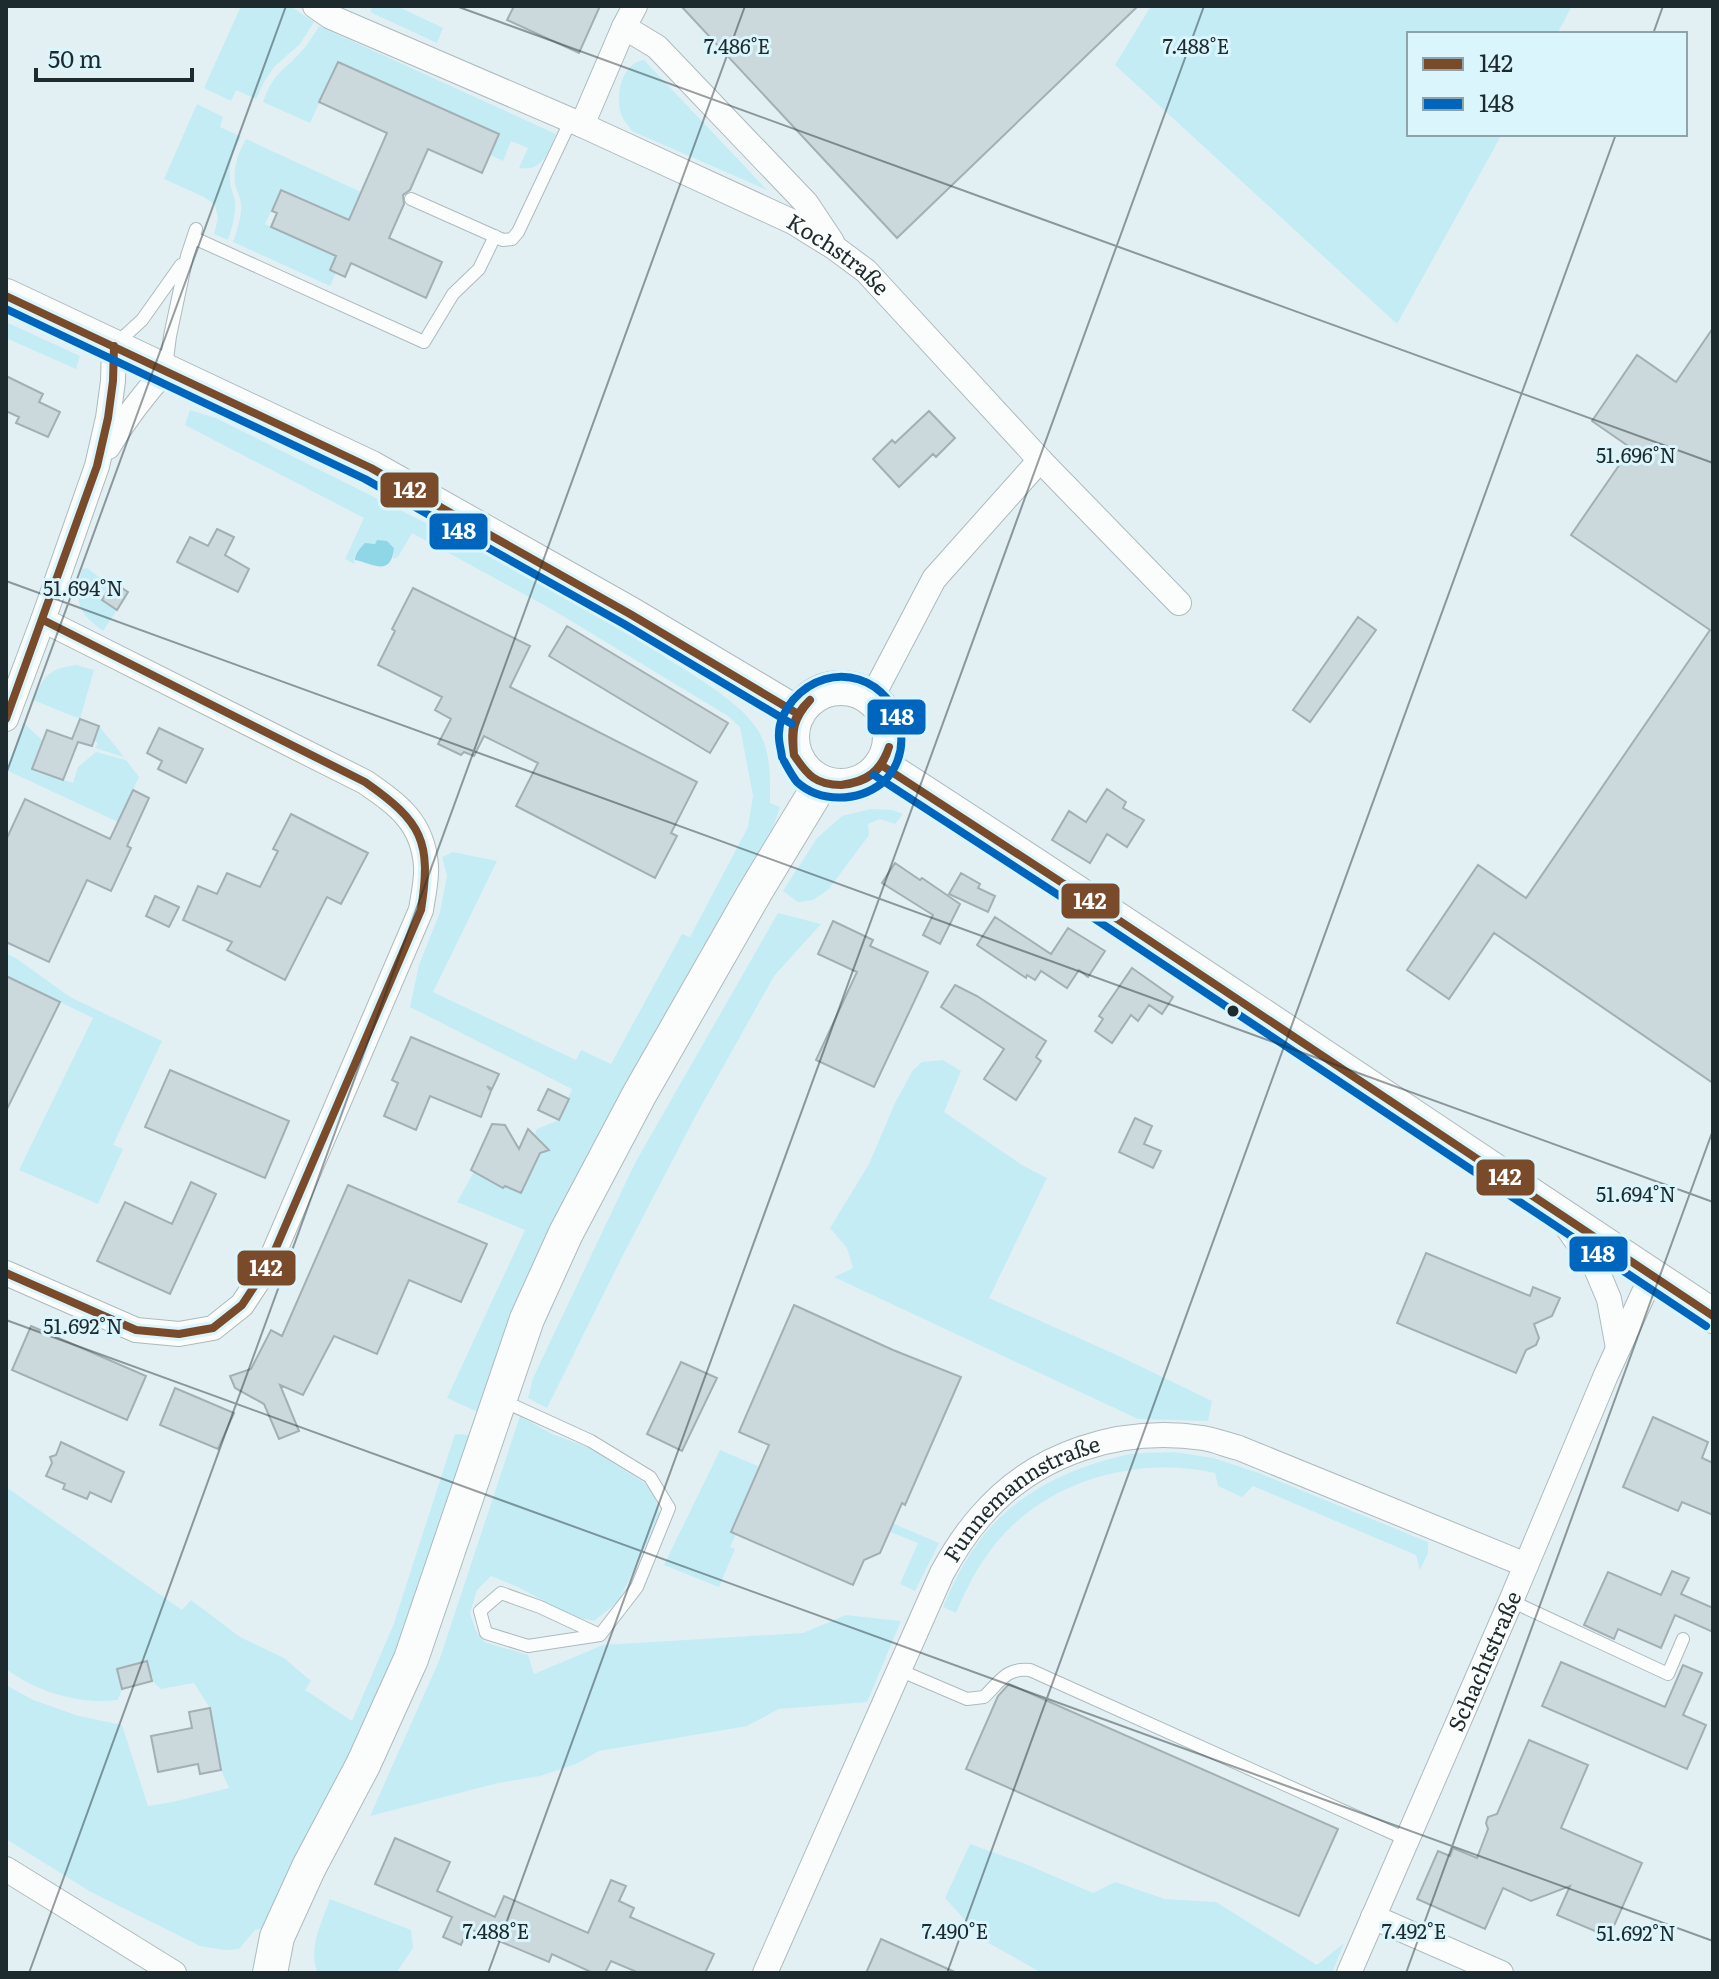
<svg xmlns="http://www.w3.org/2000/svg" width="1719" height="1979" viewBox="0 0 1719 1979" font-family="Literata,serif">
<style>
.green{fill:#c4ecf5}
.water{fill:#8fd7e7}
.building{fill:#cbd8dc;stroke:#a3b0b3;stroke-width:2}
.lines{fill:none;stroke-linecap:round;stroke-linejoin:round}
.lane-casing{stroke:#adbabd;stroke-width:14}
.street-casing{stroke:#adbabd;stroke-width:26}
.secondary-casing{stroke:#adbabd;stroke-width:36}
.lane{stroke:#fbfdfd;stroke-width:12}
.street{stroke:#fbfdfd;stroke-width:24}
.secondary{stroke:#fbfdfd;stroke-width:34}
.bus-1-casing{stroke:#daf5fc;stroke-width:14}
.bus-2-casing{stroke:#daf5fc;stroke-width:14}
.bus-1{stroke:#7a4b2a;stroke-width:8}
.bus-2{stroke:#0065bd;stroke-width:8}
.ticks{fill:none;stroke:#1e2b2e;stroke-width:2;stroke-opacity:0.45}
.bus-dot{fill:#1e2b2e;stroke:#daf5fc;stroke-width:3}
.labels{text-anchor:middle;stroke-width:6;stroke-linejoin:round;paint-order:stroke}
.street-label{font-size:22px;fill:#1e2b2e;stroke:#daf5fc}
.ticks-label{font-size:20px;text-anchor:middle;fill:#1e2b2e;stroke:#daf5fc;stroke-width:6;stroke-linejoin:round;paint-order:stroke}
.line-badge{stroke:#daf5fc;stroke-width:3}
.badge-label{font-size:22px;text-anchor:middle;font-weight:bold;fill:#fff}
</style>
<rect width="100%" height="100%" fill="#e2f0f4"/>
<path class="green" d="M241 6H290L314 22 300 44 275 66 265 80 256 99 236 90 231 101 204 88Z
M373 6H397L443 28 437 43 370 12Z
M1151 6H1572L1557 34H1409V134H1502L1397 324 1115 65Z
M319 26 556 134C547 152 544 172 519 168L528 148 511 141 503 161 490 155 499 134 338 62 310 123 263 102C273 74 280 74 299 54 307 46 313 36 319 26Z
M644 60 767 190 632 131C629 126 623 120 621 114 615 94 622 63 644 60Z
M197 104 223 117 220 127 241 137C233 151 228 165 230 181 230 188 234 194 235 201 236 214 232 228 228 240L214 234 218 218 215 205 204 197 164 179Z
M246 139 361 192 349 220 281 190 265 224 336 256 330 270 336 273 330 286 233 242C237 230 242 216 241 203 240 196 236 190 235 184 233 167 238 153 246 139Z
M6 322 80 356 76 369 6 338Z
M190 410 216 418 502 561 655 645 662 655C692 675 750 706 763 740 771 760 770 782 770 803L780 807 770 836 480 1413 447 1398 525 1230 457 1202 474 1172 503 1188 505 1186 521 1192 540 1153 545 1149 532 1141 537 1129 559 1120 572 1089 410 1007 419 965 440 912 447 876 442 857 453 852 497 861 433 992 576 1060 581 1050 611 1064 682 934 690 937 748 827 753 796 740 727 728 716 553 610 412 533 398 557 393 559 394 548 387 542 377 540 375 544 355 557 354 564 345 559 364 518 185 425Z
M87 568 111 586 108 591 104 590 99 597 117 610 103 631C76 611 75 602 82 569Z
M76 665 94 670 80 719 33 700C44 676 48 669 76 665Z
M24 723 43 741 32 769 73 783 78 767 96 752 126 760 139 777 118 822 6 770Z
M99 726 124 757 95 748 98 743 94 740Z
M871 809 892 810 903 814 895 824 880 819 868 824 869 835 828 890 813 900 798 902 783 891 817 838 842 816Z
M778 913 821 924 774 976 695 1117 621 1259 547 1408 528 1398 533 1378 635 1163Z
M6 953 17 959 70 997 162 1041 113 1145 123 1149 98 1204 19 1170 93 1018 6 976Z
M943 1060 961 1071 944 1112 1022 1165 1047 1178 989 1298 1119 1356 1212 1401 1208 1421 1138 1419 834 1277 853 1268 847 1248 830 1228 869 1164 895 1103 913 1070 922 1062Z
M520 1416 552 1434 590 1448 646 1484 655 1497 660 1516 618 1602 594 1621 571 1616 518 1587 491 1576 477 1590 470 1613 476 1631 484 1642 528 1655 534 1674 603 1645 803 1633 846 1615 901 1621 867 1702 779 1709 747 1726 599 1751 576 1764 540 1776 498 1783 370 1816 439 1661Z
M455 1434 471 1435 390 1682 264 1928 255 1930 239 1949 225 1950 200 1946 91 1892 6 1839V1685L33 1700 79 1716 122 1725 148 1806 173 1802 229 1788 221 1770 210 1708 194 1683 161 1689 152 1681 146 1661 117 1669 122 1689 118 1700C80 1705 37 1692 6 1669V1487L182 1610 191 1600 240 1637 284 1658 311 1681 305 1690 352 1721 393 1626Z
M720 1450 939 1543 915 1591 900 1584 918 1543 878 1527 736 1534 730 1547 735 1549 719 1587 664 1565Z
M1174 1452 1214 1458 1259 1473 1428 1542V1553L1420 1570 1416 1555 1253 1486 1242 1497 1218 1486 1215 1473C1131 1454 1034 1484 985 1558 973 1575 964 1594 956 1613L943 1607C952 1586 962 1565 975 1547 1010 1495 1071 1466 1131 1454 1145 1452 1160 1453 1174 1452Z
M970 1844 1023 1863 1093 1893 1115 1882 1165 1899 1216 1902 1317 1965 1344 1943 1332 1973H1042L983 1940 945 1898Z
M330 1899 411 1930 413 1948 396 1973H318C307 1949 322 1922 330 1899Z"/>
<path class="water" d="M377 540 387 541 394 548C391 577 374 564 355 560 355 554 360 548 365 543L375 544Z"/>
<path class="building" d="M514 6H600L579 53 507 20Z
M681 6H1138L897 238Z
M338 62 499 134 482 173 428 149 410 190 403 195 404 204 389 238 442 262 426 298 351 263 345 277 330 270 336 256 271 227 277 213 272 211 281 190 349 220 387 133 319 102Z
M1713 328V1083L1494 933 1449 999 1407 970 1478 865 1526 898 1710 630 1571 535 1631 448 1592 421 1637 355 1676 382Z
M6 376 43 394 39 402 60 412 48 437 16 423 19 417 6 411Z
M929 411 955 438 936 457 933 454 899 487 873 459 892 440 895 443Z
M217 529 234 537 225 555 249 569 238 592 177 562 190 537 208 546Z
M113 582 128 592 117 610 102 600Z
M413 588 530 646 510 687 697 782 671 833 677 836 655 878 516 806 538 763 484 736 474 756 464 752 461 755 438 744 451 719 435 710 442 697 378 665 395 631 392 629Z
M1358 617 1376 630 1310 722 1293 710Z
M567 626 728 723 710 753 549 656Z
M80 719 99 726 92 746 78 742 63 780 32 769 47 730 72 739Z
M159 728 203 749 186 783 158 769 162 761 147 753Z
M1107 789 1126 802 1123 808 1144 820 1127 847 1107 834 1090 863 1052 840 1069 811 1086 822Z
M133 790 149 798 127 846 131 848 111 891 87 880 49 962 6 942V840L25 799 110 839Z
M291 814 368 853 341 904 327 897 285 980 227 950 232 942 183 920 198 886 217 894 227 873 260 887 278 851 273 849Z
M895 863 920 880 922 878 960 904 940 944 923 935 933 915 882 883Z
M961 873 980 884 978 888 995 896 988 912 949 894Z
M155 896 179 907 169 927 146 916Z
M995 917 1051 954 1068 928 1105 951 1088 977 1079 970 1067 988 1041 971 1035 980 1027 975 1026 978 977 945Z
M833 921 873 940 870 946 928 972 874 1087 816 1060 857 972 818 954Z
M1132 968 1173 997 1162 1014 1149 1005 1138 1021 1131 1015 1112 1043 1095 1031 1103 1019 1099 1016Z
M6 976 60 1002 6 1111Z
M955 985 977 996 1046 1041 1036 1057 1041 1061 1016 1100 984 1079 1004 1049 941 1007Z
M411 1037 499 1074 492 1089 487 1086 491 1091 481 1117 430 1096 416 1130 384 1116 398 1083 392 1080Z
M170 1070 289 1121 265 1178 145 1127Z
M548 1089 569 1099 559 1120 538 1110Z
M1135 1118 1152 1126 1144 1144 1161 1151 1153 1168 1119 1152Z
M492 1124 505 1125 519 1149 528 1129 549 1150 540 1153 521 1193 505 1186 503 1188 471 1170Z
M191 1182 216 1194 170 1294 97 1261 125 1202 172 1224Z
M348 1185 487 1244 461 1302 409 1280 377 1354 334 1336 303 1395 280 1385 299 1431 279 1439 264 1404 235 1388 230 1376 251 1369 271 1330 282 1336Z
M1426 1253 1530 1296 1533 1287 1560 1298 1552 1316 1534 1324 1539 1338 1536 1345 1526 1350 1516 1373 1397 1323Z
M794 1305 893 1350 961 1377 905 1505 902 1503 880 1553 864 1560 853 1585 731 1532 769 1445 739 1432Z
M31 1326 146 1376 127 1420 12 1370Z
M681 1362 717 1378 682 1451 647 1434Z
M175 1388 234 1413 218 1449 160 1425Z
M1653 1417 1708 1442 1702 1458 1713 1463V1515L1682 1502 1678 1511 1623 1487Z
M61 1442 124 1472 111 1502 90 1492 87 1499 63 1489 65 1484 46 1476 52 1463 50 1457 56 1455Z
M1672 1571 1689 1578 1681 1594 1713 1608V1632L1675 1615 1661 1648 1618 1629 1614 1639 1584 1625 1608 1572 1661 1595Z
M147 1661 152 1681 122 1689 117 1669Z
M1561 1662 1665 1707 1683 1665 1702 1673 1683 1715 1706 1725 1687 1769 1542 1706Z
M1009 1684 1338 1829 1299 1916 966 1769 998 1696Z
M210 1708 221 1770 200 1774 198 1764 158 1772 151 1736 192 1728 189 1712Z
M1529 1740 1588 1765 1561 1828 1642 1863 1609 1937 1557 1915 1570 1886 1531 1901 1503 1888 1485 1929 1417 1899 1438 1851 1450 1856 1453 1848 1477 1858 1488 1829 1486 1823 1488 1817 1497 1814Z
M395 1838 450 1862 437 1891 495 1917 504 1896 588 1933 611 1880 626 1886 619 1901 634 1908 630 1917 714 1954 705 1973H639L611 1961 605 1973H593L552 1954 549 1962 468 1928 461 1945 443 1937 452 1917 375 1884Z
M881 1939 957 1973H866Z"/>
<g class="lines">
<g class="lane-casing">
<path id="lane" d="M411 199 503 240 512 239 518 232 571 120
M194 238 424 342 453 294 479 269 495 236
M117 343 142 320 181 265
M166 367 170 336 187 256 196 229
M501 1400 591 1441 650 1477 669 1508 637 1587 600 1635 528 1646 486 1633 480 1611 501 1593 540 1607 600 1635
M1511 1601 1668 1674 1683 1639
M899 1670 967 1699 984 1697C999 1683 1006 1667 1030 1670L1408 1840"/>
</g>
<g class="street-casing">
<g id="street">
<path d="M315 6 331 17 582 125 624 27 635 6"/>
<path d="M624 27 657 47 806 203 832 242"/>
<path id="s1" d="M582 125 793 222 835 248 866 271 1040 460 1179 603"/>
<path d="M108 447C125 419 144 394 166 370"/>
<path d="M871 699 934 579 1040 460"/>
<path d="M6 719 43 620 97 466 108 418 113 381 114 346"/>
<path d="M1567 1227 1596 1268 1609 1299 1618 1348"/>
<path d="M6 1273 136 1330 179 1334 213 1328 242 1305 269 1264 421 910C423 896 427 880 426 866 423 822 398 805 365 782L43 620"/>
<path d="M6 1869 174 1973"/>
<path d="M1373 1917 1501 1973"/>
<path id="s2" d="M765 1973 942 1573C953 1553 965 1534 980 1517 1035 1452 1121 1426 1203 1438 1215 1440 1227 1445 1239 1448L1526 1565"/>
<path id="s3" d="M1349 1973 1511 1601 1606 1375 1652 1275"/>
</g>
</g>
<g class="secondary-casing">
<path id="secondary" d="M6 296 371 468 630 614 798 714
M792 737a49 49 0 1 1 98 0a49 49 0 1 1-98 0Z
M881 765C1161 945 1435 1133 1713 1316
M270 1973 277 1937 309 1867 363 1765 411 1659 527 1319 566 1233 639 1095 755 892 821 783"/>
</g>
<use href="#lane" class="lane"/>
<use href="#street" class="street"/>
<use href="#secondary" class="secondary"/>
<g class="bus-1-casing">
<path id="bus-1" d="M6 296 371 468 630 614 798 714
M6 719 97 466 108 418 113 381 114 346
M794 755C807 775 816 785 841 785
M794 755C790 730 791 718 810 700
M794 755C792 730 793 719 810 700
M881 765 1090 901 1713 1316
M841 785C867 783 882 772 889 747
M841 785C867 781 880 772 889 747
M6 1273 136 1330 179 1334 213 1328 242 1305 269 1264 421 910C432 841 422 822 365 782L43 620"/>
</g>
<g class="bus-2-casing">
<path id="bus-2" d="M6 309 365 479 624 624 792 724
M782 757C781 749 778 740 779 733 779 721 786 709 793 700 831 657 895 677 901 734 903 752 896 771 882 783 858 802 820 803 797 782 792 776 788 768 784 761
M874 775 1083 911 1706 1326"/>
</g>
<use href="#bus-1" class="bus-1"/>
<use href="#bus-2" class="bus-2"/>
</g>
<path class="ticks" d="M456 6 1713 463M1653 34 1663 6M6 581 1713 1202M6 774 286 6M6 1320 1713 1941M29 1973 745 6M488 1973 1204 6M947 1973 1616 134M1406 1973 1713 1130"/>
<circle class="bus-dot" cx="1233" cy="1011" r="7"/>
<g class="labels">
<g class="street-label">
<text dy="8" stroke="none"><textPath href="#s1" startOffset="288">Kochstraße</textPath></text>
<text dy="8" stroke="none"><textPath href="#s2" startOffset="550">Funnemannstraße</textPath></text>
<text dy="8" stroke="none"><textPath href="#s3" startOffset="340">Schachtstraße</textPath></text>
</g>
</g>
<g class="ticks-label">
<text x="737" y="54">7.486°E</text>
<text x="1196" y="54">7.488°E</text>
<text x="1636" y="463">51.696°N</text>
<text x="83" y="596">51.694°N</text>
<text x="1636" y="1202">51.694°N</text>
<text x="83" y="1334">51.692°N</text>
<text x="496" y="1939">7.488°E</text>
<text x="955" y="1939">7.490°E</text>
<text x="1414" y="1939">7.492°E</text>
<text x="1636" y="1941">51.692°N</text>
</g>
<g class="line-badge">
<rect x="379" y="471" width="61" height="38" rx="8" fill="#7a4b2a"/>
<rect x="428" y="512" width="61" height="39" rx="8" fill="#0065bd"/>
<rect x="866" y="698" width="61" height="38" rx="8" fill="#0065bd"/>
<rect x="1060" y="882" width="61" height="38" rx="8" fill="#7a4b2a"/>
<rect x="1475" y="1158" width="61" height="39" rx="8" fill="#7a4b2a"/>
<rect x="1568" y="1235" width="61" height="38" rx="8" fill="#0065bd"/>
<rect x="236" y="1249" width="61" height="38" rx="8" fill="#7a4b2a"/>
</g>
<g class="badge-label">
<text x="410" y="498">142</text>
<text x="459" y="539">148</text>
<text x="897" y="725">148</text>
<text x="1090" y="909">142</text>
<text x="1505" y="1185">142</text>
<text x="1598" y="1262">148</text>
<text x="266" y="1276">142</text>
</g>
<rect width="1719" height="1979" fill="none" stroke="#1e2b2e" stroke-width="16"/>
<rect x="1407" y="32" width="280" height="104" fill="#daf5fc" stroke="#8fa4aa" stroke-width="2"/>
<rect x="1423" y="58" width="40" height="12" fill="#7a4b2a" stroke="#8fa4aa" stroke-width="2"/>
<text x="1479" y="72" font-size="24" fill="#1e2b2e">142</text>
<rect x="1423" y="98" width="40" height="12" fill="#0065bd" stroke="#8fa4aa" stroke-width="2"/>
<text x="1479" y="112" font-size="24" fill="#1e2b2e">148</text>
<path d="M36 68v12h156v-12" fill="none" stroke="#1e2b2e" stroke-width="4"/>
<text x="48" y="68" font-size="24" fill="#1e2b2e" stroke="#daf5fc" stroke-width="6" paint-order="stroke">50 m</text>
</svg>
